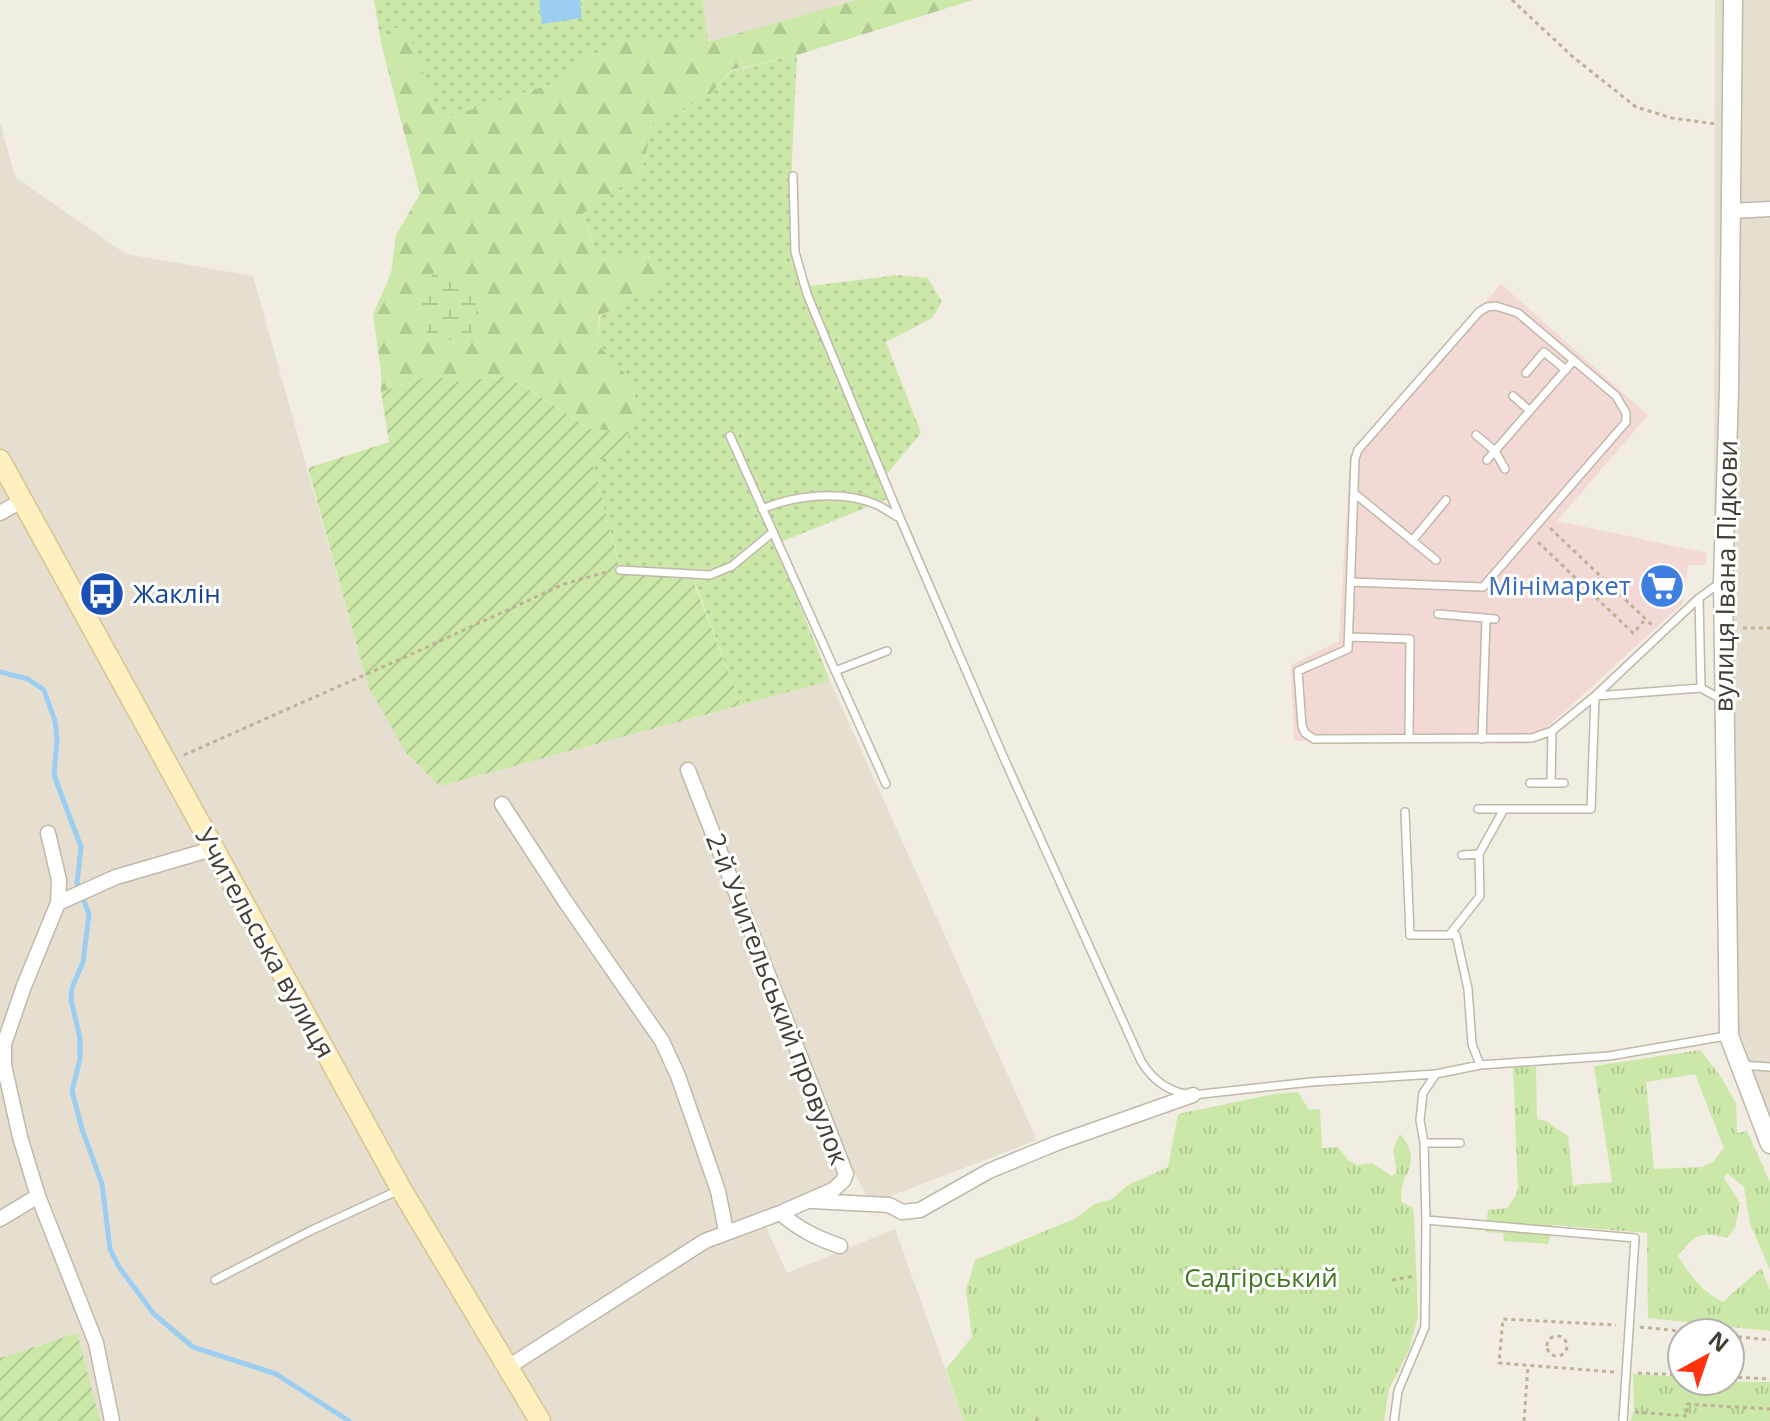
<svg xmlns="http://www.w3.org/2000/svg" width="1770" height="1421" viewBox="0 0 1770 1421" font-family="'Open Sans',sans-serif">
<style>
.residential{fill:#e6dfd0}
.medical{fill:#f3d9d5}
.grass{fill:url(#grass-dots)}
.forest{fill:url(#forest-firs)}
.wetland{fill:url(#wetland-marsh)}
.park{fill:url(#park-tufts);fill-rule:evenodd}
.garden{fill:url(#garden-furrows)}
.water{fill:#9bcef1}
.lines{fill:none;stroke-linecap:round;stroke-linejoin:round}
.stream{stroke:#9bcef1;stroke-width:5}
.service-casing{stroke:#c0b8a8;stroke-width:10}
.minor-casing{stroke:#c0b8a8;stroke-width:17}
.tertiary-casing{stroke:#c0b8a8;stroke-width:21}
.secondary-casing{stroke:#d7c492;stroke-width:23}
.path{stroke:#bfb196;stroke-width:3;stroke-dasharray:4 4;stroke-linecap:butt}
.service{stroke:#fff;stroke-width:7}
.minor{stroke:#fff;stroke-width:14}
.tertiary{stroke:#fff;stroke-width:18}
.secondary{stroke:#fff0bf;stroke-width:20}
.labels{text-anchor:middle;stroke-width:6;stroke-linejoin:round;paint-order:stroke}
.street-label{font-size:26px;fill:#433d33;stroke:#fff}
.shop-label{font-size:26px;fill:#366cbe;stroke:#fff;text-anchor:end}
.transit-label{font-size:26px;fill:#164399;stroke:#fff;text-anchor:start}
.park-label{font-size:26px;fill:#437625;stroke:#fff}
</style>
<defs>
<pattern id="grass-dots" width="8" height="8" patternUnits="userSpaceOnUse" patternTransform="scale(2)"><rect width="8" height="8" fill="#cbe8a9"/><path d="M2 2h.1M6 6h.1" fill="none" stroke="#b0c892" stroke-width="1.8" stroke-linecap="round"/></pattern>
<pattern id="forest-firs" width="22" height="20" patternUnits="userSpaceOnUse" patternTransform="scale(2)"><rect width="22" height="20" fill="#cbe8a9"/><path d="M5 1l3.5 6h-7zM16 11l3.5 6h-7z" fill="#b0c892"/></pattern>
<pattern id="wetland-marsh" width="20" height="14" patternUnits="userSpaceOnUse" patternTransform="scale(2)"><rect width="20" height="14" fill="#cbe8a9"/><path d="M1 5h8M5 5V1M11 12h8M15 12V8" fill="none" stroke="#b0c892"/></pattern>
<pattern id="park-tufts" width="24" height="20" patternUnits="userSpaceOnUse" patternTransform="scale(2)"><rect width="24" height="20" fill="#cbe8a9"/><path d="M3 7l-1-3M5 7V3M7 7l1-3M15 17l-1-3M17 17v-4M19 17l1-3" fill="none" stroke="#b0c892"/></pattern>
<pattern id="garden-furrows" width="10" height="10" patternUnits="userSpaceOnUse" patternTransform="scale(2)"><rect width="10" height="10" fill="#cbe8a9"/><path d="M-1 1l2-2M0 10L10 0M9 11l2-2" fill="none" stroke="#b0c892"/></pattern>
</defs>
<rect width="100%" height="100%" fill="#f2ede2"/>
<path class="residential" d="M703 0H856L708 42Z
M1715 0H1770V1156L1727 1049 1714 559Z
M0 122 15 177 126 254 253 276 368 686 439 786 830 681 1037 1140 870 1204 855 1173 761 1216 787 1273 895 1229 964 1421H100L76 1333 0 1358Z"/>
<path class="medical" d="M1501 284 1648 415 1557 521 1707 553 1706 565H1688L1682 604 1529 744 1294 741 1291 665 1339 641 1350 455Z"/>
<path class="grass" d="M374 0H539L542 23 582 18 580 0H703L708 42H615L591 56 561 81 441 119 409 35 389 28 381 43Z
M797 55 792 159 791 246 811 286 897 275 928 278 942 302 932 318 886 342 921 433 885 476 895 496 776 544 830 681 741 705 694 580 643 573 623 576 591 461 624 452 629 432 641 410 624 372 597 344 600 316 620 305 653 257 599 259 582 213 641 173 653 123 709 96 731 71Z"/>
<path class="forest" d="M856 0H973L797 55 731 70 709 96 653 123 641 173 582 214 599 259 653 257 664 276 647 293 599 316 597 344 624 372 641 410 629 432 590 429 507 376 455 382 432 375 381 392V372L373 315 391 273 396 235 420 194 381 43 389 28H400L409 35 441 119 561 81 591 56 615 42H708Z"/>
<path class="wetland" d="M438 267 449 268C472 284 484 308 471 334L458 339 432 341C415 319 421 287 438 267Z"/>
<path class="park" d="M1700 1050 1721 1077 1736 1103 1737 1133 1747 1131 1770 1182V1270L1750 1224 1744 1187 1727 1173 1724 1178 1740 1203 1735 1228 1727 1238C1699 1230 1695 1235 1678 1256 1690 1275 1702 1292 1723 1302L1761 1268 1770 1290V1331L1648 1318 1647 1233 1553 1225 1548 1244 1504 1241 1503 1233 1485 1232 1488 1210 1508 1208 1518 1190 1513 1067H1536L1537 1119 1546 1121 1568 1136 1573 1185 1612 1182 1594 1066ZM1695 1074 1724 1148 1713 1162 1702 1167 1654 1169 1646 1082Z
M1298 1092 1309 1110 1320 1109 1322 1148 1338 1147 1348 1160 1357 1165 1372 1163 1392 1176 1397 1172 1393 1150 1400 1134C1427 1165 1395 1176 1402 1202L1413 1208 1414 1215 1418 1317 1409 1350 1389 1389 1384 1421H964L946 1369 972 1337 966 1290 975 1260 1074 1219 1095 1204 1112 1199 1128 1185 1168 1167 1178 1114 1274 1094Z
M1633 1374 1682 1377V1381L1770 1382V1421H1630L1634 1411Z"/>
<path class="garden" d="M432 375 455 382 507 376 590 429 629 432 624 452 592 462 622 575 643 573 693 580 741 705 440 786 407 754 368 686 308 468 389 442 381 392Z
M77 1333 100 1421H0V1358Z"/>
<path class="water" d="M539 0H580L582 18 542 24Z"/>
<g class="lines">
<path class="stream" d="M0 672 28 679 44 690 55 721 57 740 54 775 81 847 77 883 89 914 83 962 72 988 71 1000 80 1038V1059L72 1091 82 1129 102 1184 110 1249 119 1267 154 1314 193 1347 276 1374 349 1421"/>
<g class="service-casing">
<path id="service" d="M793 176 795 252 807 294 900 518 1003 756 1141 1061C1153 1081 1169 1093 1193 1095L1311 1082 1436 1074 1480 1065 1609 1056 1726 1036
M1526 373 1544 352 1566 370
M1513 396 1530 411
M1476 435 1495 451 1505 469
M730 436 886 784
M1487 460 1574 360
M1354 493 1436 560
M762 509C795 495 842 490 875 504 883 507 890 513 898 517
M1412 541 1446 500
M620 570 710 575 732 566 773 532
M1351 582 1483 587 1626 422V413L1616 396 1518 313 1496 306 1487 307 1479 312 1358 450 1355 459 1348 649 1298 671 1302 726 1305 733 1314 739 1532 738 1552 731 1595 696 1699 598
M1721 582 1699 598 1701 688 1721 699
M1438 614 1495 619
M1349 637 1410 639 1409 738
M835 671 887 651
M1552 731 1551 783H1564
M1482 739 1486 619
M1530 783H1551
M1478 809H1591L1595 696 1701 688
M1405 812 1410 935H1456L1468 989 1472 1044 1480 1065
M1462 855 1479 854
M1450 934 1480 896 1479 854 1504 809
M1741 1065 1770 1067
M1424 1143H1460
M1426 1220 1635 1238 1623 1421
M215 1280 310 1231 399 1190
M1394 1421 1398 1391 1425 1327 1426 1220 1424 1143 1420 1120 1423 1093 1436 1074"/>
</g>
<g class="minor-casing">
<path id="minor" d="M1731 211 1770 209
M0 513 23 500
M502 804 565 901 662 1041 678 1076 698 1133 718 1191 726 1231
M48 833 59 880 58 903
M813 1201 889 1205 902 1212 920 1210 989 1171 1057 1143 1193 1095
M780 1213C799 1229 816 1238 840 1246
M0 1219 38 1196
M508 1367 705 1241 780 1213 833 1190 843 1181 846 1174 688 770
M112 1421 96 1343 38 1196 20 1137 4 1065V1044L24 986 58 903 116 877 212 849"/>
</g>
<g class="tertiary-casing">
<path id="tertiary" d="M1733 0 1729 390 1723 581 1729 1036 1770 1144"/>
</g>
<g class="secondary-casing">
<path id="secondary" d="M0 460 401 1189 540 1421"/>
</g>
<path class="path" d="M1512 0 1573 57 1636 107 1672 118 1716 124
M1550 528 1652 625
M1538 542 1633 633 1644 621
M1743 628H1770
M184 755 414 653 564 584 610 571
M1392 1280 1414 1276
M1640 1327 1699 1333
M1547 1346a10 10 0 1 1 20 0a10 10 0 1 1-20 0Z
M1730 1336 1770 1340
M1614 1372 1499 1363 1503 1319 1616 1325
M1638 1373 1682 1375
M1730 1377 1770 1379
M1635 1412 1687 1416V1404L1770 1409
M1036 1421 1038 1417
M1524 1421 1528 1365"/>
<use href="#service" class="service"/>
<use href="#minor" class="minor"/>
<use href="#tertiary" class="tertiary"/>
<use href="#secondary" class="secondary"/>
</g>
<defs>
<g id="supermarket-disc" transform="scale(2.3)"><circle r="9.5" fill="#3f7fe0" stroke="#fff"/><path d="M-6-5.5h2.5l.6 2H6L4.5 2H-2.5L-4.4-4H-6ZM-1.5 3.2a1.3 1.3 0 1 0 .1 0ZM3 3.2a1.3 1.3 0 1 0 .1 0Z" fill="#fff"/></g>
<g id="bus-disc" transform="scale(2.3)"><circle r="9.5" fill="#1a4fb4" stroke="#fff"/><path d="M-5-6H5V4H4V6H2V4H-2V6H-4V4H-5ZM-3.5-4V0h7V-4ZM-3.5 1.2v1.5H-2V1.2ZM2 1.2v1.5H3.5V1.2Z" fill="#fff"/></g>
</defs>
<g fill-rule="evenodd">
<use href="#supermarket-disc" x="1662" y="586"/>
<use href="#bus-disc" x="102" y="594"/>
</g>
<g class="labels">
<g class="street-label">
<text transform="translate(1726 576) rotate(-89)" y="9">вулиця Івана Підкови</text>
<text transform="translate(265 943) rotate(61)" y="9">Учительська вулиця</text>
<text transform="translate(777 999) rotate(69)" y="9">2-й Учительський провулок</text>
</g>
<g class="shop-label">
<text x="1631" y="595">Мінімаркет</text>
</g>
<g class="transit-label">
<text x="133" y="603">Жаклін</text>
</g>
<g class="park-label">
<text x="1261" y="1287">Садгірський</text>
</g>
</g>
<g transform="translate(1706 1357) rotate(40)"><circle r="38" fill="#ffffff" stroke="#b4b1ad" stroke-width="2"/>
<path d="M0-6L14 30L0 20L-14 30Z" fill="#ff320c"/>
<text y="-12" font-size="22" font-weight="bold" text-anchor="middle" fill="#433d33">N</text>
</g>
</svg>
